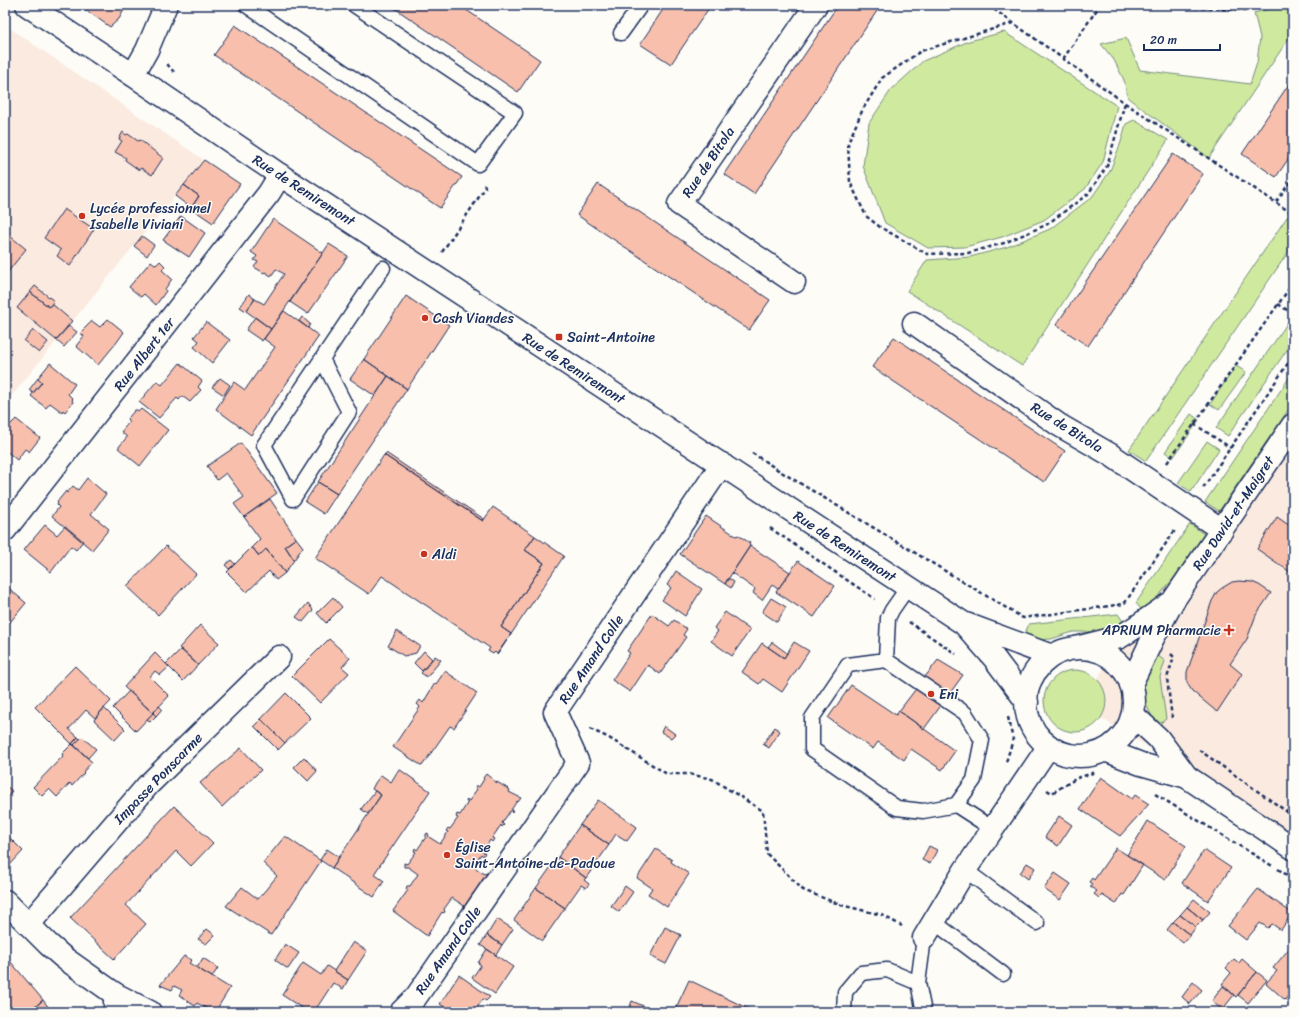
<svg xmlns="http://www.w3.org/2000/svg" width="1298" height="1017" viewBox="0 0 1298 1017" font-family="Sriracha,sans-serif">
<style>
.built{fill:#fbeae0}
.green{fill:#cfe99f;stroke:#758c7e}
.building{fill:#f7bfac;stroke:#1b2f5e}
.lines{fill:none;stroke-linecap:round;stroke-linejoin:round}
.service-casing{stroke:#1b2f5e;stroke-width:17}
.minor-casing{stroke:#1b2f5e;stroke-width:25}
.tertiary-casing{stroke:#1b2f5e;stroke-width:25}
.primary-casing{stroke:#1b2f5e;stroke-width:25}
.path{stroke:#1b2f5e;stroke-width:2.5;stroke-dasharray:4 3;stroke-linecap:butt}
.service{stroke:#fdfcf7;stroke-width:14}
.minor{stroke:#fdfcf7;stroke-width:22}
.tertiary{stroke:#fdfcf7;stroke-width:22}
.primary{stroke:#fdfcf7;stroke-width:22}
.poi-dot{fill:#c8321e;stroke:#fdfcf7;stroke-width:1.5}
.labels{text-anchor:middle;stroke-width:3;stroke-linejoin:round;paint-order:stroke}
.street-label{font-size:14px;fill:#1b2f5e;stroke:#fdfcf7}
.poi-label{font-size:14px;fill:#1b2f5e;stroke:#fdfcf7;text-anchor:start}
</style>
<rect width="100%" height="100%" fill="#fdfcf7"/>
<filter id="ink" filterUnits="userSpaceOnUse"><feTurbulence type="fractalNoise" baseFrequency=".025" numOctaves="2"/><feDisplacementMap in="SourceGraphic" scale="8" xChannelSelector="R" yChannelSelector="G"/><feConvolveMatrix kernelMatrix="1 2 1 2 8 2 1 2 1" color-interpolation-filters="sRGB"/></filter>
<g filter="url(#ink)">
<path class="built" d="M5 25 204 160 5 404Z
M1293 380V836L1080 705Z"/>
<path class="green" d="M1284 5H1293V32L1209 158 1128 98 1124 80 1114 60 1101 44 1126 38 1140 70 1250 84 1257 63 1260 37 1254 13Z
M1004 32 1117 106 1103 162 1085 189 1044 220 1002 237 965 247 928 248 885 223 863 166 869 123 891 90 923 61 969 41Z
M1134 120 1168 140 1022 366 907 291 927 260 970 257 1007 247 1050 229 1092 197 1110 171 1121 142 1126 124Z
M1287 217 1293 221V245L1146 461 1129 450Z
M1290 319 1293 320V341L1228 436 1216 428Z
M1236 366 1246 372 1219 410 1210 404Z
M1293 372V403L1219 511 1205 502Z
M1191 414 1199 420 1173 458 1165 452Z
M1207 441 1219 449 1191 492 1178 483Z
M1190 524 1204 534 1173 579 1144 613 1136 603Z
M1118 614 1125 624 1104 632H1073L1051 639 1036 640 1023 637 1029 624Z
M1154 653 1165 661 1160 677 1166 719 1158 725C1150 714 1141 699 1143 684 1145 674 1150 663 1154 653Z
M1044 701a31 31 0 1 1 62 0a31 31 0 1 1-62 0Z"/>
<path class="building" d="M79 5H122L120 8 124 10 119 19 110 27Z
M390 5H459L540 60 518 92Z
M666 5H711L671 64 640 44Z
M838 5H881L754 194 724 174Z
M235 25 462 177 440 208 214 55Z
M1293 78V152L1276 177 1242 154Z
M123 132 126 135 128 134 138 141 140 140 163 158 152 175 141 168 139 170 125 160 126 158 115 152 122 141 119 139Z
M1173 154 1203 174 1088 346 1056 325Z
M204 160 240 184 213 223 191 208 199 196 184 185Z
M598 184 770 300 749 330 577 215Z
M184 185 199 196 191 208 175 196Z
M64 209 94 229 70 266 57 256 61 250 44 238Z
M181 216 205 233 189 257 163 240Z
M273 219 323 253 271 329 246 311 255 299 264 304 284 274 276 269 271 276 265 272 264 273 254 267 258 262 254 260 257 256 251 252Z
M5 232 26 249 7 273 5 271Z
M142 236 154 245 147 256 134 246Z
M329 244 348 256 308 314 290 302Z
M151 261 156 265 160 261 165 266 162 270 172 279 165 289 166 291 156 305 144 294 141 297 129 287Z
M35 286 54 301 49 307 30 292Z
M30 292 49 307 52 304 72 321 56 340 17 308Z
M249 294 255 299 246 311 240 307Z
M406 296 449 325 407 389 364 359Z
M284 311 319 336 251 435 216 409 234 382 245 390 275 347 264 339Z
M255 317 271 329 262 341 246 330Z
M302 317 310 324 308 328 299 321Z
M108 319 124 332 117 342 98 365 76 346 84 336 80 333 92 321 100 327Z
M206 322 230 340 212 363 194 347 199 341 194 337Z
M69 326 77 332 64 347 56 340Z
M33 330 48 342 39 353 24 341Z
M894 337 1065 451 1044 482 872 367Z
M364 359 388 376 375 396 350 379Z
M50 363 75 384 68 394 73 399 72 400 73 402 65 412 63 410 62 412 50 403 46 408 31 396 42 382 38 378Z
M180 363 202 381 198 387 201 390 190 402 182 396 179 400 177 398 159 418 139 402 157 381 162 385Z
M388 376 407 389 337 494 318 482Z
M38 378 42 382 33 393 29 390Z
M220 378 230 385 224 395 212 387Z
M141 409 168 430 140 466 118 448 127 437 121 432 129 422 127 419 128 418 135 410H137L139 411Z
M16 419 40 438 29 452 25 449 17 460 5 450V428L6 429Z
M241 443 277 493 244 517 234 504 244 497 226 473 217 480 207 466Z
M386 453 484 519 483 521 384 455Z
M384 455 483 521 493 507 535 536 525 550 544 563 501 627 511 634 497 654 495 652 493 654 488 651 490 648 382 576 369 594 315 558Z
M87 478 106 494 91 514 109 529 92 550 52 516 59 507 57 505 58 503 57 502 66 491 67 493 73 486 78 490Z
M318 482 337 494 324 514 305 502Z
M270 499 296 538 285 546 294 560 285 573 266 549 259 556 252 547 260 539 244 517Z
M706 516 736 536 738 535 750 543 749 545 750 546 725 584 680 554Z
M1277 517 1293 528V574L1257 549Z
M45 525 57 535 65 526 83 541 76 550 71 546 51 572 24 550Z
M535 536 564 556 497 655 511 634 501 627 544 563 525 550Z
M296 538 303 547 294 560 285 546Z
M166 546 196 574 158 615 127 586Z
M750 546 790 572 778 589 772 585 762 600 753 593 755 589 732 573Z
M252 547 259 556 266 549 285 573 276 580 269 571 247 592 227 572Z
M231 560 235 564 229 569 225 565Z
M798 561 835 586 814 617 776 592Z
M676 571 702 589 685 616 662 600 671 588 667 585Z
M728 578 734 582 731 588 725 584Z
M1239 581 1252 582 1259 585 1271 593 1256 615 1247 639 1230 664 1242 674 1217 712 1192 691 1187 683V672L1212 601 1217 592 1222 588 1232 582Z
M5 585 26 603 6 627 5 626Z
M333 597 342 607 326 623 317 613Z
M771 598 786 607 777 622 762 612Z
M308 603 313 610 303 622 296 617Z
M725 612 750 630 732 656 711 641 718 631 714 628Z
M652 614 669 626 674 620 687 629 683 635 686 637 660 674 648 665 630 692 612 680 630 653 627 651Z
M200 625 219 643 198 665 179 648Z
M397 631 420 646 416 653 404 656 388 646Z
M329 639 350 658 342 667 349 673 320 703 292 676Z
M772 642 787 653 784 658 768 647Z
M794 642 809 651 782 692 763 679 759 684 742 672 762 643 784 658Z
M181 649 198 665 183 681 166 664Z
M424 651 432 659 422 671 414 663Z
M155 653 169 667 160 675 155 671 150 677 169 696 153 713 124 687Z
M435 656 441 660 427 677 421 673Z
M938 660 963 675 924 729 899 711Z
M75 666 111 701 95 718 86 710 69 729 78 737 72 744 35 707Z
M445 671 477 693 454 728 450 726 422 766 393 747 420 707 417 704 420 700 423 703 435 683 436 684Z
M851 685 896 715 899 711 955 751 942 770 911 749 904 760 878 742 873 749 828 718Z
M129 691 153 713 136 731 113 708Z
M286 693 311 718 285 743 261 719Z
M159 706 162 709 156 716 153 713Z
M104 708 125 729 115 740 94 720Z
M153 713 156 716 150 722 147 719Z
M261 719 285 743 278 750 254 726Z
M664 726 675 734 671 738 661 732Z
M775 727 780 731 769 748 763 744Z
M78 737 80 739 74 745 72 744Z
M82 737 96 749 88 758 74 745Z
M72 744 92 762 83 772 84 773 72 786 70 783 57 797 49 789 42 796 33 787 63 756 62 754Z
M241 748 261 770 222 807 200 783Z
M304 757 317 771 308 781 294 767Z
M399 769 430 791 374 874 384 881 374 897 332 868 381 795 372 789 375 783 381 775 391 782Z
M486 774 497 783V782L510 790 509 792 521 798 518 802 517 801 511 810H513L512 813 510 811 502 823 504 825 502 827 501 825 492 838 494 839 492 842 490 840 483 852 485 853 483 856 481 854 473 866 484 874 487 873V876H485L476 890 478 891 476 893 474 892 466 904 467 908H465L463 905 452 898 444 909 445 912 443 913 442 912 427 936 393 911 408 890 406 889 407 886H410L418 874 408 867H404V863L407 864 416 852 414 851 415 848 417 850 426 837V834L428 833 429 837 440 844 448 832 446 831 448 828 450 829 458 818 456 817 457 814 460 815 468 802H466L467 799 469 801 477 789 475 788 476 785 479 787 484 779 483 778Z
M1101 777 1132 799 1135 795 1149 804 1120 836 1080 809Z
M5 785 12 791 5 799Z
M375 791 381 795 368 814 361 809Z
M598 800 637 827 627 841 616 834 609 845 580 825Z
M174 806 213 843 191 866 176 851 126 905 146 924 114 959 70 918Z
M1059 816 1072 825 1058 846 1045 837Z
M1148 821 1186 846 1165 880 1127 855Z
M580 825 609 845 586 878 558 857Z
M5 833 23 851 10 865 5 861Z
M285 836 321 861 271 935 226 906 242 887 258 899 277 876 263 863Z
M929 846 937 850 930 864 922 860Z
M1116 848 1143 865 1124 895 1122 894 1116 904 1102 895 1099 898 1094 894 1097 891 1090 887 1092 884 1089 882 1092 878 1094 880Z
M327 849 339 857 332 868 320 860Z
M656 849 672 860 671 862 689 874 667 907 648 894 652 888 637 878Z
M1204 850 1231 868 1208 901 1182 883Z
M558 857 586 878 584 880 589 884 586 888 581 885 565 908 536 888Z
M1027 863 1035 868 1028 879 1020 873Z
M1055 873 1071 884 1060 900 1044 889Z
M625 886 633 892 619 912 611 906Z
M536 888 565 908 542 941 514 920Z
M1258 889 1292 913 1281 930 1272 924 1268 928 1260 923 1246 940 1228 926Z
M1194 899 1210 912 1203 920 1187 907Z
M1187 907 1203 920 1196 927 1180 915Z
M1180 915 1196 927 1190 935 1173 922Z
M497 919 513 929 502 945 487 935Z
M1173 922 1190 935 1183 943 1167 930Z
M665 927 681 935 666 964 650 956Z
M207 929 215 935 206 944 198 939Z
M487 935 502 945 496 955 480 945Z
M353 942 367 951 348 980 334 971Z
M285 944 299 953 288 969 275 960Z
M1293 944V990L1285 1000 1266 983 1277 971 1273 968Z
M487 949 513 967 495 994 472 978 481 965 478 963Z
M5 955 43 1000 29 1012H12L5 1003Z
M184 956 192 960 189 963 230 988 215 1012H213L197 1003 195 1006 179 995 182 990 174 986 172 990 160 985Z
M203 958 218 968 212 977 197 968Z
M1234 959 1239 963 1242 959 1257 972 1236 997 1222 984 1231 973 1226 968Z
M303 963 321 975 327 966 348 980 343 989 333 983 314 1012H308L282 995Z
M1257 972 1267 980 1248 1003 1238 995Z
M459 975 490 997 486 1001 483 999 474 1012H452L440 1004Z
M689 980 755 1012H674Z
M1193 982 1202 990 1190 1004 1182 997Z
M1223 986 1234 995 1222 1010 1212 1001Z
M43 1000 52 1012H29Z
M632 1001 650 1009 648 1012H628Z
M438 1008 443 1012H435Z"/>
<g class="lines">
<g class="service-casing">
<path id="service" d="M246 5 478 164 515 113 354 5
M621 33 641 5
M322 359 349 412 293 499 264 445 383 268
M886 660 848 665 812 718V749L897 808 923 811 956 805 974 780 982 740 965 713 886 660 888 618 892 610 908 587
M956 805 993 829
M965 870 1037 923
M934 922 1003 974
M924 938 918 983 924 1012
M844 1012 845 992 861 973 887 970 918 983"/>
</g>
<g class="minor-casing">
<path id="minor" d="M133 75 147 50 166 5
M794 282 679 204 816 5
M914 323 1059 425 1111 455 1222 530
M5 530 269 193 280 175
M1076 648 1120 637 1139 625 1169 604
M1131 684 1153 638 1173 601 1293 425
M29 924 148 785 279 657
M924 938 965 870 1049 746
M115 994V1012
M401 1012 416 997 578 763 555 712 722 464"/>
</g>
<g class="tertiary-casing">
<path id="tertiary" d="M5 901 48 944 64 958 115 994 150 1012"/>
</g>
<g class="primary-casing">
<path id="primary" d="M27 5 133 75 280 175 963 623 1052 656
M965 625 994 658 1027 702
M1026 702a54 54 0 1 1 108 0a54 54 0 1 1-108 0Z
M1133 715 1158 738 1187 777
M1105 750 1141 764 1187 777 1293 848"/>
</g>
<path class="path" d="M988 5 1125 103 1293 214
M1131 5 1246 10 1263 5
M1013 23 921 51 882 78 863 109 848 143 850 182 866 216 880 227 927 254 968 253 1004 243 1046 225 1088 194 1107 166 1125 103
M1063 59 1100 5
M167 64 174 72
M1276 202 1293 178
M442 252 485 188 484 182
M1278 304 1293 314
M1194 424 1231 448
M752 453 783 473 1023 618 1124 604 1176 529
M1167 463 1293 283
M1203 488 1293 356
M770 528 875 599
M909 622 956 654
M1171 654 1174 657 1167 678 1172 718
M1008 717 1013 740 1006 762 1008 763
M590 729 609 738 667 774H689L712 779 763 811 767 854 803 890 841 905 882 915 902 926
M1199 750 1293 816
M1047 790 1052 793 1077 778 1096 772
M1155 794 1274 867
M1278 869 1293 879"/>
<use href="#service" class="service"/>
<use href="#minor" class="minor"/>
<use href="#tertiary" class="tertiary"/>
<use href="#primary" class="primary"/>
</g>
</g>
<g class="poi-dot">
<circle cx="82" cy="216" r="4"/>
<circle cx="425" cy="318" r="4"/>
<rect x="555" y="333" width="8" height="8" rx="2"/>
<circle cx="424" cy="554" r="4"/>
<path d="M1227 624h4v4h4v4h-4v4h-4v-4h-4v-4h4z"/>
<circle cx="931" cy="694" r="4"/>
<circle cx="447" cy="855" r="4"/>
</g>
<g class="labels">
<g class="street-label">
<text transform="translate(708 162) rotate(-56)" y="5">Rue de Bitola</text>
<text transform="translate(304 190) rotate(33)" y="5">Rue de Remiremont</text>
<text transform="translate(144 354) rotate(-52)" y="5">Rue Albert 1er</text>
<text transform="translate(574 368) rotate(33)" y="5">Rue de Remiremont</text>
<text transform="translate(1067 427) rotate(32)" y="5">Rue de Bitola</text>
<text transform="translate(1233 513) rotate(-56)" y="5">Rue David-et-Maigret</text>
<text transform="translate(845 546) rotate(33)" y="5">Rue de Remiremont</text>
<text transform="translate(591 659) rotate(-56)" y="5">Rue Amand Colle</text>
<text transform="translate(158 778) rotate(-46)" y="5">Impasse Ponscarme</text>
<text transform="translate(448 950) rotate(-55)" y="5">Rue Amand Colle</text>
</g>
<g class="poi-label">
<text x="90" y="213">Lycée professionnel<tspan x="90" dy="16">Isabelle Viviani</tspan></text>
<text x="433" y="323">Cash Viandes</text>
<text x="567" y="342">Saint-Antoine</text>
<text x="432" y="559">Aldi</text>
<text x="1221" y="635" text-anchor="end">APRIUM Pharmacie</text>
<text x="939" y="699">Eni</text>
<text x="455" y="852">Église<tspan x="455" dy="16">Saint-Antoine-de-Padoue</tspan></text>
</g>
</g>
<rect width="1298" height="1017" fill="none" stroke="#fdfcf7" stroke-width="20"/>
<rect x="10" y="10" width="1278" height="997" fill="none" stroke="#1b2f5e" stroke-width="1.5" filter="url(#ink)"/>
<path d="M1144 44v6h76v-6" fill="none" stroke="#1b2f5e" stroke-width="2"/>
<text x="1150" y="44" font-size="12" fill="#1b2f5e" stroke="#fdfcf7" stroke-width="3" paint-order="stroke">20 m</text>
</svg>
